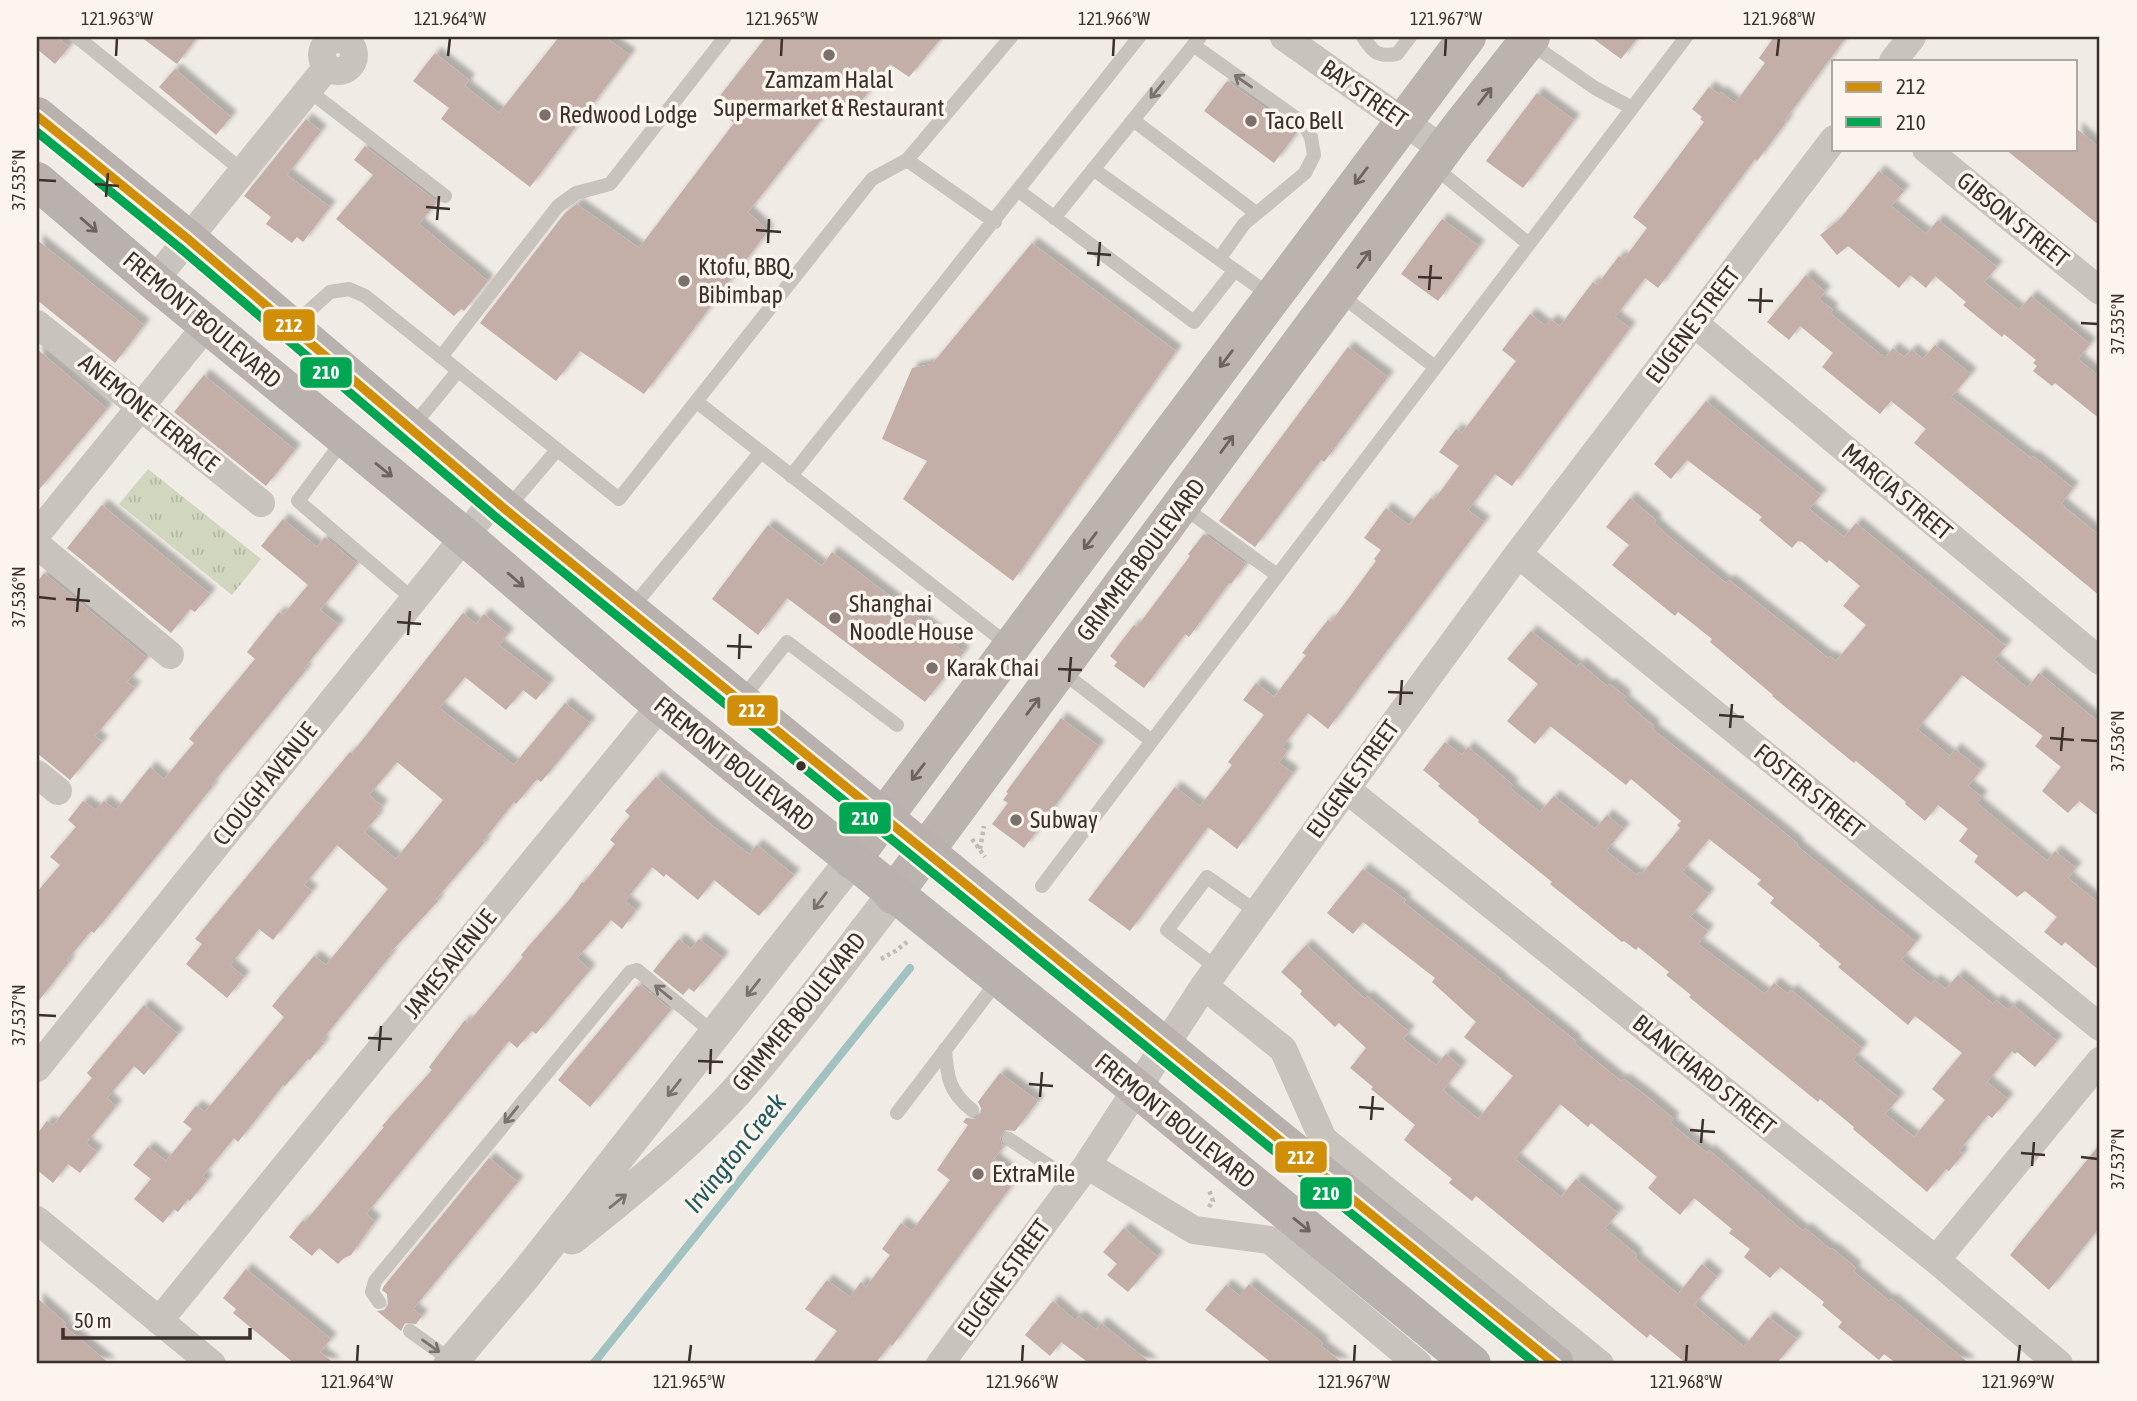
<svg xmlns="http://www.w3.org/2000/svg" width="2137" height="1401" viewBox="0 0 2137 1401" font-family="'Asap Condensed',sans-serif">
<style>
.park{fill:url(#park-tufts)}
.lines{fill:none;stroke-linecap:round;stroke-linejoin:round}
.stream{stroke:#a1c2c1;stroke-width:8}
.building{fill:#c3afa7;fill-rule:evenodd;filter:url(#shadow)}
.path{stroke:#c2bbb6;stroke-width:4.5;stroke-dasharray:3.5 3.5;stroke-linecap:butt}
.service{stroke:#c9c3be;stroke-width:14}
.minor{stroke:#c9c3be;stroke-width:28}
.tertiary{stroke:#c9c3be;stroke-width:33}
.secondary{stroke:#bab3ae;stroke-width:38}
.primary{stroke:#b8b1ad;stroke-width:38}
.bus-1-casing{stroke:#fbf5ee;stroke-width:14}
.bus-2-casing{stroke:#fbf5ee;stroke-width:14}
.bus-1{stroke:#d18e09;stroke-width:9}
.bus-2{stroke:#00a651;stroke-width:9}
.oneway{stroke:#7b726d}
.oneway2{stroke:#6e645f}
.oneway3{stroke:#6d645f}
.ticks{fill:none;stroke:#3b302b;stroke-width:2.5}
.poi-dot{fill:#7a716c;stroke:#fbf5ee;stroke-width:2.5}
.bus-dot{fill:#3b302b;stroke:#fbf5ee;stroke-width:2.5}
.labels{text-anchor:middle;stroke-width:7;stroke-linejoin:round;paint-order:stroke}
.poi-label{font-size:24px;fill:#3b302b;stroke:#fbf5ee;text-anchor:start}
.street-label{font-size:24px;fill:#3b302b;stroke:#fbf5ee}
.water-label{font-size:26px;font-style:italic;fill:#1f5a5e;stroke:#fbf5ee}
.line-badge{stroke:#fbf5ee;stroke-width:2.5}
.badge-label{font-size:19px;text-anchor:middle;font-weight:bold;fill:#fff}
.neatline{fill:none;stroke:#3b302b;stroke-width:2.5}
.ticks-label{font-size:18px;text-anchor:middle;fill:#3b302b}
</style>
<defs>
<pattern id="park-tufts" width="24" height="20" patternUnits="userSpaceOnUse" patternTransform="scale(1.75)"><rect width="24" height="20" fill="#d1d6bf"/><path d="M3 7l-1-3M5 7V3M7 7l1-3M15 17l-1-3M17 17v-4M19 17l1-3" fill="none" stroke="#b4b8a4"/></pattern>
<filter id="shadow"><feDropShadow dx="6" dy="-6" stdDeviation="2" flood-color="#0004"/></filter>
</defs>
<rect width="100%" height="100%" fill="#f0ebe5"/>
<path class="park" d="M148 469 261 559 232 595 119 504Z"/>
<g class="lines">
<path class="stream" d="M593 1364 910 968"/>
</g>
<path class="building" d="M37 37H57L69 47 55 64 37 49Z
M141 37H197L177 64Z
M559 37H605L630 55 530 187 441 119 449 108 413 81 435 53 469 80 465 86 499 113Z
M766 37H942L909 77 890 64 849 117 832 106 748 212 768 231 644 394 580 351 556 381 480 323 565 213 577 204 639 248 734 123 712 106Z
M1591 37H1638L1621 59Z
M1774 37H1846L1785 120 1787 121 1757 161 1755 159 1658 288 1645 278 1615 317 1630 328 1512 486 1495 474 1468 510 1484 522 1328 729 1308 713 1282 747 1287 751 1279 763 1293 773 1237 849 1208 827 1130 931 1088 900 1175 787 1200 806 1232 765 1228 762 1264 715 1243 700 1256 683 1274 697 1306 655 1302 653 1328 620 1331 622 1376 561 1374 559 1381 550 1364 538 1386 508 1409 525 1431 498 1434 500 1459 466 1439 452 1456 429 1462 433 1516 361 1502 350 1530 314 1546 326 1551 320 1560 326 1593 282 1597 285 1619 256 1624 259 1647 228 1633 217 1704 122 1700 119 1702 117 1692 109 1709 87 1719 94 1721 92 1735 103 1765 63 1759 58Z
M175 69 231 117 216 135 159 87Z
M1227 81 1296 130 1297 132 1274 163 1204 111Z
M1537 93 1574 120 1523 188 1486 161Z
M306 119 321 131 287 175 330 207 303 242 297 237 292 243 266 224 271 217 244 196Z
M2076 128 2100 148V226L2005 149H2076Z
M365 146 437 202 419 224 488 281 464 311 461 309 454 316 336 219 373 175 354 160Z
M1879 171 1904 191 1891 206 1926 234 1938 220 1997 267 1984 282 2019 310 2031 296 2090 344 2078 359 2100 377V419L2055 383 2052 386 2033 371 2037 366 2033 363 2036 360 2004 334 2002 337 1996 332 1963 305 1966 302 1935 276 1926 288 1910 275 1899 288 1848 246 1837 255 1820 235 1839 220Z
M1442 219 1479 246 1438 301 1401 274Z
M37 240 144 325 115 363 37 300Z
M1032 243 1176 351 1013 581 903 499 927 461 882 439 912 368 932 364Z
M1806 275 1825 292 1819 299 1833 310 1830 313 1885 358 1893 348 1904 357 1912 350 1923 359 1935 345 1971 374 1951 397 2031 458 2033 456 2073 488 2061 504 2100 536V596L1914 443 1926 429 1891 401 1880 414 1822 367 1833 353 1800 326 1789 340 1767 322Z
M1348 347 1388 377 1324 462 1321 460 1255 547 1219 521Z
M37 349 107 409 37 492Z
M204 375 295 450 266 486 174 412Z
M1706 401 1821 495 1809 509 1844 537 1856 523 2006 646 1994 660 2027 688 2039 673 2100 723V817L2079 801 2068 813 2042 791 2061 767 2035 746 2043 736 1962 675 1917 729 1950 756 1955 749 1981 770 1968 786 1982 797 1977 803 2047 861 2055 851 2076 868 2068 878 2100 904V971L2065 942 2062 946 2044 932 2057 917 2025 891 2017 897 1974 862 1978 856 1959 841 1968 829 1938 805 1925 821 1905 804 1906 802 1856 761 1854 763 1772 696 1773 695 1710 642 1712 639 1678 612 1675 616 1612 565 1629 545 1606 527 1630 498 1656 520 1654 523 1668 536 1726 583 1729 580 1828 658 1830 656 1836 661 1866 625 1843 606 1860 586 1829 560 1827 563 1802 542 1798 541 1792 548 1759 520 1762 517 1687 460 1671 479 1654 464Z
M102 505 210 594 195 612 190 609 171 633 67 548Z
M283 519 317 547 325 537 357 564 320 610 339 625 304 668 306 670 211 785 213 786 163 848 94 933 91 931 67 960 69 962 37 1003V892L60 865 50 857 76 827 68 820 83 801 96 810 104 801 116 810 150 767 164 779 194 743 189 739 255 659 247 652 279 612 283 615 308 585 261 546Z
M768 525 822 566 832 552 964 652 925 702 787 598 758 635 712 599Z
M1204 534 1246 564 1231 584 1229 583 1189 637 1185 634 1144 688 1114 666 1117 662 1110 656 1134 625 1137 627 1190 556 1188 554Z
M44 573 147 658 127 682 135 688 95 736 102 742 70 780 37 753V582Z
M463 613 476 624 484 614 508 634 499 645 549 684 536 700 523 690 506 710 465 677 439 708 514 765 565 703 590 723 541 782 537 779 516 804 514 802 483 841 485 842 436 899 438 901 389 954 391 955 321 1041 324 1043 310 1060 308 1059 285 1086 283 1085 238 1142 234 1138 202 1177 207 1180 190 1201 188 1199 178 1212 174 1209 163 1223 134 1199 151 1179 133 1165 148 1147 166 1161 192 1129 183 1122 196 1106 205 1112 284 1017 272 1006 314 956 326 965 388 889 337 845 304 885 312 891 273 940 259 929 230 965 244 977 227 998 186 964 202 944 195 939 350 752 352 753ZM397 762 443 800 396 859 364 832 378 816 376 814 382 806 369 795Z
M1531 631 1577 667 1580 663 1607 686 1610 684 1626 697 1623 700 1654 726 1652 729 1774 824 1798 844 1797 846 1916 942 1901 960 1931 984 1934 980 1946 989 1958 975 1993 1004 1996 1000 2008 1010 2013 1005 2057 1041 2035 1067 2017 1052 2015 1054 2012 1051 1987 1082 2008 1099 1992 1118 1988 1115 1959 1151 1963 1154 1949 1171 1946 1169 1927 1192 1853 1129 1854 1127 1820 1099 1818 1102 1689 997 1691 995 1666 975 1669 972 1638 947 1636 950 1624 941 1622 942 1550 884 1552 882 1478 822 1479 820 1438 786 1440 784 1423 770 1445 742 1462 755 1468 747 1513 785 1510 788 1540 812 1554 796 1595 829 1607 815 1624 829 1606 851 1637 875 1639 872 1642 874 1680 828 1677 825 1681 821 1631 779 1626 785 1550 726 1535 744 1507 721 1538 684 1507 659ZM1709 839 1761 880 1757 884 1774 898 1770 903 1820 944 1819 946 1841 964 1838 967 1908 1025 1915 1016 1962 1053 1932 1089 1945 1100 1914 1137 1885 1114 1899 1098 1853 1060 1862 1048 1791 990 1788 994 1774 983 1765 994 1698 944 1708 931 1690 917 1709 894 1682 872Z
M1061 718 1099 746 1024 848 992 824 1008 803 1003 800 1008 793 1006 792Z
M656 777 714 827 749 854 757 845 794 875 759 916 714 880 698 900 666 874 664 877 652 867 625 901 636 910 622 929 611 920 577 958 590 970 536 1034 532 1031 517 1048 509 1041 366 1214 375 1221 351 1255 344 1258 338 1264 319 1248 312 1256 289 1237 303 1220 305 1222 384 1127 382 1126 432 1070 429 1067 465 1020 468 1023 523 957 521 955 570 899 582 882 584 883 615 844 610 840 630 816 625 811Z
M1363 869 1406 900 1403 902 1501 979 1500 980 1576 1041 1574 1043 1621 1081 1624 1079 1649 1098 1674 1119 1670 1123 1707 1153 1709 1150 1803 1231 1805 1228 1830 1249 1832 1248 1856 1268 1853 1271 1889 1301 1891 1299 1970 1364H1897L1884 1354 1879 1360 1838 1327 1842 1322 1822 1305 1824 1302 1780 1267 1770 1278 1744 1257 1750 1249 1729 1233 1732 1229 1694 1198 1680 1215 1648 1188 1657 1177 1591 1123 1588 1127 1560 1104 1515 1159 1561 1197 1576 1179 1618 1213 1605 1228 1637 1255 1635 1258 1678 1294 1702 1264 1717 1277 1694 1305 1744 1347 1768 1317 1797 1339 1776 1364H1687L1650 1334 1647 1338 1476 1196 1472 1201 1449 1183 1452 1179 1404 1140 1415 1125 1371 1089 1373 1087 1350 1068 1366 1048 1339 1023 1335 1027 1300 994 1302 991 1281 972 1306 945 1365 999 1367 996 1409 1032 1403 1039 1436 1065 1446 1054 1461 1067 1443 1090 1478 1119 1513 1076 1464 1037 1476 1022 1432 982 1435 978 1363 922 1353 934 1327 913Z
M679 939 691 949 699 939 723 958 694 992 689 988 683 995 653 971Z
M641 985 671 1010 590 1107 558 1080 637 986 639 987Z
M144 1005 178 1034 144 1075 134 1066 107 1098 116 1106 86 1143 97 1152 80 1173 68 1164 53 1183 37 1170V1134L47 1121 53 1125 92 1078 87 1073Z
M1000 1073 1038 1101 1015 1131 1005 1130 1000 1138 1003 1147 994 1159 1018 1177 892 1346 890 1344 875 1364H812L837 1331 805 1309 827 1280 850 1297 861 1282 866 1287 890 1255 882 1249 901 1223 912 1231 950 1180 937 1170 968 1125 963 1122 966 1118 974 1119 980 1116 981 1108 978 1102Z
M2100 1144V1227L2049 1290 2010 1255Z
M489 1158 518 1182 413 1309 422 1316 416 1324 405 1323 401 1331 377 1311 384 1310 388 1305 387 1294 382 1290 384 1286Z
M1124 1228 1158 1257 1128 1292 1107 1275 1117 1264 1103 1252Z
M246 1269 331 1339 320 1352 335 1364H295L233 1313 236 1309 223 1298Z
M1249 1284 1323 1343 1321 1346 1344 1364H1273L1205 1310 1226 1285 1240 1296Z
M37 1298 66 1323 64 1326 110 1364H37Z
M1053 1301 1075 1320 1079 1316 1096 1330 1101 1323 1152 1364H1090L1061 1342 1050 1356 1025 1335Z"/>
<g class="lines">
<path class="path" d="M344 39 345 37
M972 839 985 857
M980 849 984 826
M881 959 897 950 908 941
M1209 1207 1213 1201 1209 1190"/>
<path class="service" d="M77 37 243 171
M1363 37C1374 53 1377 57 1397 54L1410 37
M1530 43 1595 88 1632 108
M1193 45 1303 123 1311 137 1314 155 1305 173 1244 224 1219 259
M308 90 445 196
M1133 120 1256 213
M907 160 995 222
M1433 166 1529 244
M1093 169 1271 296
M1019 191 1194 322 1235 270
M1054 218 1200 37
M1339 294 1435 367
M292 326 330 292 349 289 365 296 619 499 872 179 907 160 1011 37
M441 357 558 206 576 193 610 184 725 37
M697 402 1011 647
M413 426 458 371
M345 438 298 501 413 599
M791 476 1139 37
M1182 506 1277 575
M506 510 557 450
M630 610 761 452
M1061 671 1152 741
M741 700 787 642 897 725
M1042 886 1686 37
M1217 968 1167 930 1207 877 1257 912
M945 1049C947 1077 949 1092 972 1110
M897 1113 999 979
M1009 1139 1074 1182
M379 1302 372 1292 375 1281 630 972 637 970 715 1034
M410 1331 452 1361"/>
<path class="minor" d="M1284 37 1444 150
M322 55a16 16 0 1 1 32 0a16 16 0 1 1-32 0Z
M1893 61 1912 37
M1926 149 2100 291
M154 281 327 67
M1694 323 2100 661
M37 324 261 503
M37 534 207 325
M37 545 170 655
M1518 554 2100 1027
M37 774 58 791
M1346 789 1936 1260 2059 1364
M1204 986 1283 1049 1323 1139 1600 1364
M37 1068 494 500
M1087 1165 1194 1230 1270 1240 1418 1364
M37 1220 212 1364
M1936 1260 2100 1061
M159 1321 661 705
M940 1364 1087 1165 1204 986 1346 789 1518 554 1834 139"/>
<path class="tertiary" d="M572 1238C632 1190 692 1142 743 1084 796 1023 844 958 893 895
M450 1364 526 1274 852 860"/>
<path class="secondary" d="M852 860 1467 37
M893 895 1457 131 1531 37"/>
<path class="primary" d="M37 116 188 239 506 510 1555 1364
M37 181 154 281 464 536 661 705 1136 1088 1472 1364"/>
<g class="bus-1-casing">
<path id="bus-1" d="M37 116 188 239 506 510 1555 1364"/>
</g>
<g class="bus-2-casing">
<path id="bus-2" d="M37 132 180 248 498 519 1536 1364"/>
</g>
<use href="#bus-1" class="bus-1"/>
<use href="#bus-2" class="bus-2"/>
</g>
<defs><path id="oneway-shaft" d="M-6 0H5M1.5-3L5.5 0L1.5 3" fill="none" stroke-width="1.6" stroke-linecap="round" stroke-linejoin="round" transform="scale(1.75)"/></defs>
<g class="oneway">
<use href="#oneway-shaft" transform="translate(1243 81) rotate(-145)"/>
<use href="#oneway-shaft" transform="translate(1157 90) rotate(129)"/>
<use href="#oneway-shaft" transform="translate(820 901) rotate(127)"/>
<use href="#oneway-shaft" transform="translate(753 988) rotate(128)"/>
<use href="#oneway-shaft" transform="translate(663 992) rotate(-141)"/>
<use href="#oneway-shaft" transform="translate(674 1088) rotate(128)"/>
<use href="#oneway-shaft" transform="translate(511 1115) rotate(129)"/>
<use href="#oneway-shaft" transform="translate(618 1201) rotate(-39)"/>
<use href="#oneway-shaft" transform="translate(431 1346) rotate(36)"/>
</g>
<g class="oneway2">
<use href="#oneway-shaft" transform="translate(1485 96) rotate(-52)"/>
<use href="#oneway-shaft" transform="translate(1361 176) rotate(127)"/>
<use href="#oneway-shaft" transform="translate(1364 259) rotate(-54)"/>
<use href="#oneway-shaft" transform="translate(1226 359) rotate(127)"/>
<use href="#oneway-shaft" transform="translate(1227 444) rotate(-54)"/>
<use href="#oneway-shaft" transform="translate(1090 541) rotate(127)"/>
<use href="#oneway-shaft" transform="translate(1033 706) rotate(-53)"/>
<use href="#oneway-shaft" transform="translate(918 772) rotate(127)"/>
</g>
<g class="oneway3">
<use href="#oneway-shaft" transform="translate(89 225) rotate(41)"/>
<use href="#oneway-shaft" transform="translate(384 470) rotate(39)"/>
<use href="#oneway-shaft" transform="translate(516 580) rotate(41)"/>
<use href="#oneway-shaft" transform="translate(1302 1225) rotate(39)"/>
</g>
<path class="ticks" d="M116 56 117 38M448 56 450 38M781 56 782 38M1113 56 1114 38M1445 56 1446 38M1777 56 1779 38M38 180 56 181M95 184 119 186M106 197 108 173M426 207 450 209M437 220 439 196M756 230 781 232M768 243 769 219M1087 253 1111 255M1098 266 1100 242M1418 277 1442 278M1429 290 1431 265M1748 300 1773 301M1760 313 1761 288M2081 323 2098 324M38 597 56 599M66 599 90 601M77 612 79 588M397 622 421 624M408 635 410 611M727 646 752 647M739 659 740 634M1058 669 1082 670M1069 682 1071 657M1388 692 1413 693M1400 705 1402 680M1719 715 1744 717M1730 728 1732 704M2050 738 2074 740M2081 740 2098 741M2061 751 2063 727M38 1015 56 1016M368 1038 392 1039M379 1051 381 1026M698 1061 723 1062M710 1074 711 1049M1029 1084 1053 1086M1040 1097 1042 1072M1359 1107 1384 1109M1371 1120 1373 1096M1690 1130 1715 1132M1701 1143 1703 1119M2021 1153 2045 1155M2081 1157 2098 1159M2032 1166 2034 1142M357 1362 358 1345M689 1362 691 1345M1022 1362 1023 1345M1354 1362 1355 1345M1686 1362 1687 1345M2018 1362 2020 1345"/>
<g class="poi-dot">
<circle cx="829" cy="55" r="7"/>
<circle cx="545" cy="115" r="7"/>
<circle cx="1251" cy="121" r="7"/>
<circle cx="684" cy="281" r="7"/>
<circle cx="835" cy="618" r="7"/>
<circle cx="932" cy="668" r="7"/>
<circle cx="1016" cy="820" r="7"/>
<circle cx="978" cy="1174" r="7"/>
</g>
<circle class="bus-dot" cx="801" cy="766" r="6"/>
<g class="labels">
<g class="poi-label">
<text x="829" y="88" text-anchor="middle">Zamzam Halal<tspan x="829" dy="28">Supermarket &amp; Restaurant</tspan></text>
<text x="559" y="123">Redwood Lodge</text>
<text x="1265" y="129">Taco Bell</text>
<text x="698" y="275">Ktofu, BBQ,<tspan x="698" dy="28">Bibimbap</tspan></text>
<text x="849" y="612">Shanghai<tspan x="849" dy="28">Noodle House</tspan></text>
<text x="946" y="676">Karak Chai</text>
<text x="1030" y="828">Subway</text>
<text x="992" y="1182">ExtraMile</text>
</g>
<g class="street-label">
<text transform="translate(1364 94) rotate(35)" y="8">BAY STREET</text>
<text transform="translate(2013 220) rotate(39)" y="8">GIBSON STREET</text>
<text transform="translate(202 320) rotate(40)" y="8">FREMONT BOULEVARD</text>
<text transform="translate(1693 325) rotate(-53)" y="8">EUGENE STREET</text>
<text transform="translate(149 413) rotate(39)" y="8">ANEMONE TERRACE</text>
<text transform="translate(1897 492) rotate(40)" y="8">MARCIA STREET</text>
<text transform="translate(1141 560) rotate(-53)" y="8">GRIMMER BOULEVARD</text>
<text transform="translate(734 764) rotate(39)" y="8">FREMONT BOULEVARD</text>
<text transform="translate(1353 779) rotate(-54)" y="8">EUGENE STREET</text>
<text transform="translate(265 784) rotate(-51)" y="8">CLOUGH AVENUE</text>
<text transform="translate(1809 791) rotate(39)" y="8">FOSTER STREET</text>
<text transform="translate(450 964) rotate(-51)" y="8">JAMES AVENUE</text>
<text transform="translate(799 1012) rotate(-51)" y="8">GRIMMER BOULEVARD</text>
<text transform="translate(1704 1075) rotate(39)" y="8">BLANCHARD STREET</text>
<text transform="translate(1175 1121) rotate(39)" y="8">FREMONT BOULEVARD</text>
<text transform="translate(1004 1278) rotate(-54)" y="8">EUGENE STREET</text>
</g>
<g class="water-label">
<text transform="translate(735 1153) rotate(-51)" y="9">Irvington Creek</text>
</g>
</g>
<g class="line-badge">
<rect x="262" y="308" width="54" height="34" rx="7" fill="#d18e09"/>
<rect x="299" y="356" width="54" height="33" rx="7" fill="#00a651"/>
<rect x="726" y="694" width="53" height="33" rx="7" fill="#d18e09"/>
<rect x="838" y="801" width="54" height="34" rx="7" fill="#00a651"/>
<rect x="1274" y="1140" width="54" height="34" rx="7" fill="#d18e09"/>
<rect x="1299" y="1176" width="54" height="34" rx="7" fill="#00a651"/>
</g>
<g class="badge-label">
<text x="289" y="332">212</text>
<text x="326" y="379">210</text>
<text x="752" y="717">212</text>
<text x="865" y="825">210</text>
<text x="1301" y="1164">212</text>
<text x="1326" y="1200">210</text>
</g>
<rect width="2137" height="1401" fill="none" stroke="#fbf5ee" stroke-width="77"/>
<rect x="1832" y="60" width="245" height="91" fill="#fbf5ee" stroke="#aea6a0" stroke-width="2"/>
<rect x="1846" y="82" width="35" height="10" fill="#d18e09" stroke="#aea6a0" stroke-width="2"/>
<text x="1896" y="94" font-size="21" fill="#3b302b">212</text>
<rect x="1846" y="117" width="35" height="10" fill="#00a651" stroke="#aea6a0" stroke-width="2"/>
<text x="1896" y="130" font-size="21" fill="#3b302b">210</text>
<path d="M63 1328v10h187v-10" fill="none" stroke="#3b302b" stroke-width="3.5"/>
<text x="74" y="1328" font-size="21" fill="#3b302b" stroke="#fbf5ee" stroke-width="5" paint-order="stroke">50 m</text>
<rect x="38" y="38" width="2060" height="1324" class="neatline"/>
<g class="ticks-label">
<text x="117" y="25">121.963°W</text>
<text x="450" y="25">121.964°W</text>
<text x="782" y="25">121.965°W</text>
<text x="1114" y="25">121.966°W</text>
<text x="1446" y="25">121.967°W</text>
<text x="1779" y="25">121.968°W</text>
<text transform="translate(19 180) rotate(-90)" y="6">37.535°N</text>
<text transform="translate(2118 324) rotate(-90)" y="6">37.535°N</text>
<text transform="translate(19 597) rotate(-90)" y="6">37.536°N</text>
<text transform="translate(2118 741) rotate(-90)" y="6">37.536°N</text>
<text transform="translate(19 1015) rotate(-90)" y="6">37.537°N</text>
<text transform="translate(2118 1159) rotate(-90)" y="6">37.537°N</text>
<text x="357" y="1388">121.964°W</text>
<text x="689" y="1388">121.965°W</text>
<text x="1022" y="1388">121.966°W</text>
<text x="1354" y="1388">121.967°W</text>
<text x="1686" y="1388">121.968°W</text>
<text x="2018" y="1388">121.969°W</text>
</g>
</svg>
